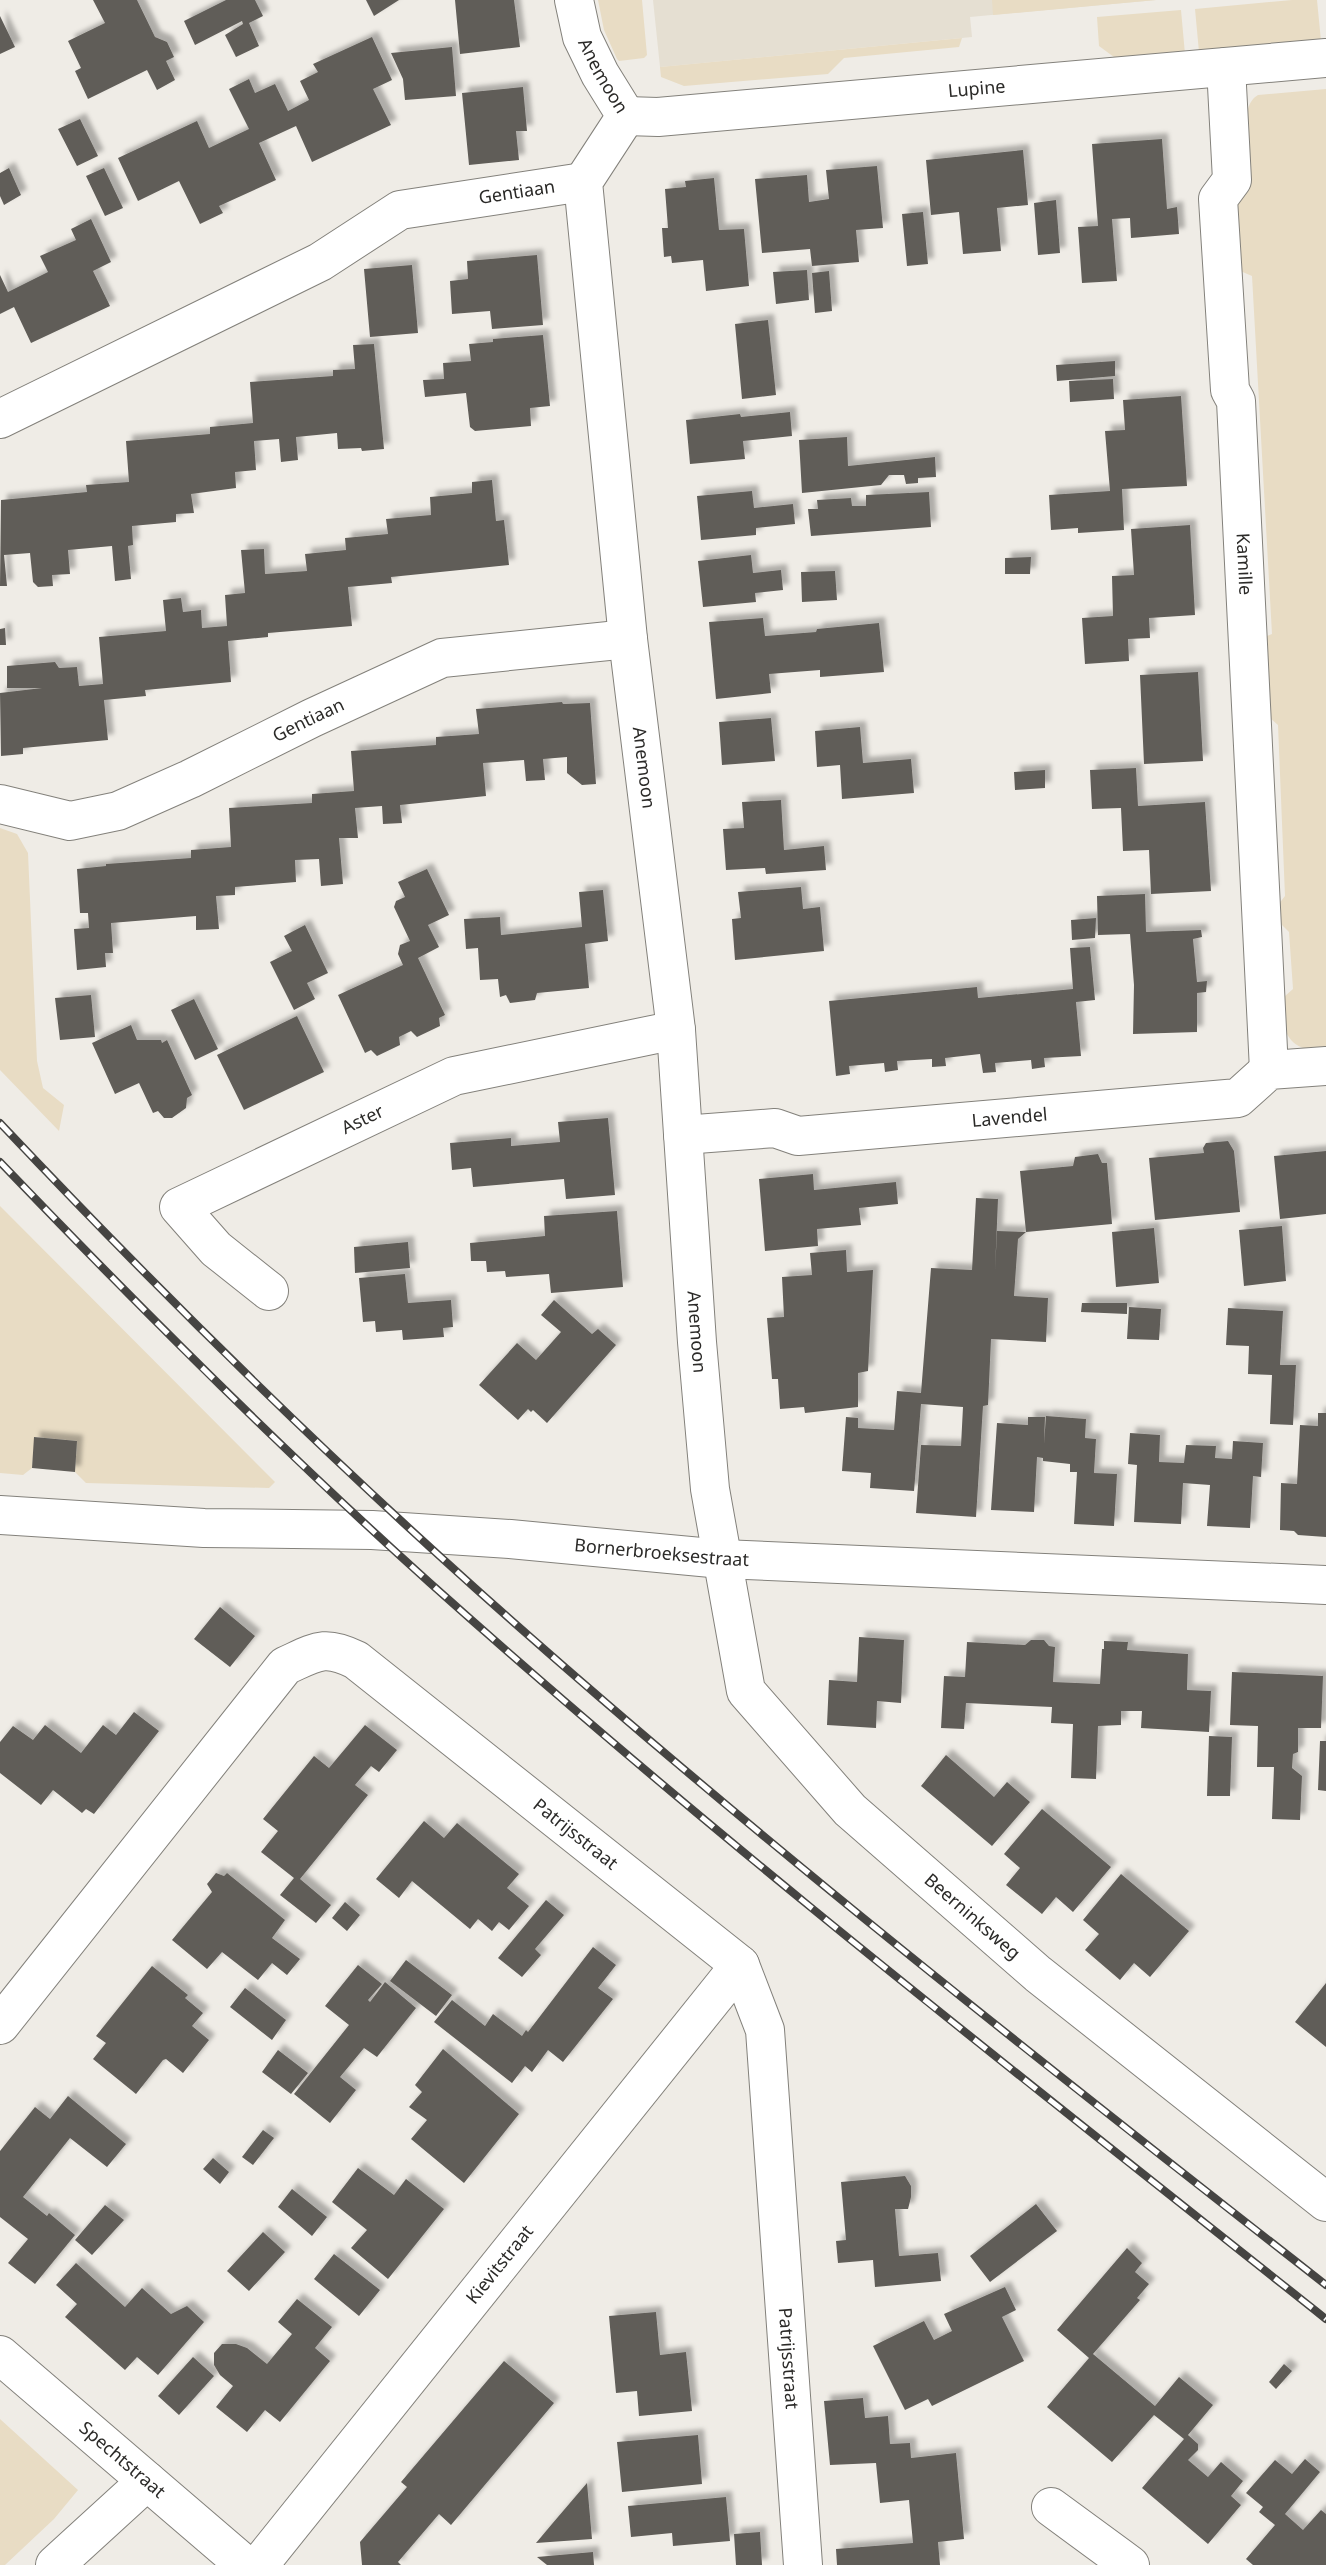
<svg xmlns="http://www.w3.org/2000/svg" width="1326" height="2565" viewBox="0 0 1326 2565" font-family="'Noto Sans',sans-serif">
<style>
.built{fill:#e5dfd2}
.green{fill:#e8dcc4}
.building{fill:#605d58;filter:url(#shadow)}
.lines{fill:none;stroke-linecap:round;stroke-linejoin:round}
.street-casing{stroke:#83817b;stroke-width:40}
.street{stroke:#fff;stroke-width:38}
.rail-casing{stroke:#454442;stroke-width:8}
.rail{stroke:#fff;stroke-width:5;stroke-dasharray:16;stroke-linecap:butt}
.labels{text-anchor:middle;stroke-width:7;stroke-linejoin:round;paint-order:stroke}
.street-label{font-size:18px;fill:#2b2a28;stroke:#fff}
</style>
<defs>
<filter id="shadow"><feDropShadow dx="6" dy="-6" stdDeviation="2" flood-color="#0004"/></filter>
</defs>
<rect width="100%" height="100%" fill="#efece6"/>
<path class="built" d="M653 0H1156L970 17 972 37 660 67Z"/>
<path class="green" d="M598 0H642L647 55 644 58 619 61 617 59 604 30Z
M992 0H1156L993 15Z
M1292 0H1317L1321 41 1199 52 1195 9Z
M1181 10 1185 54 1118 60 1099 46 1097 17Z
M962 38 959 47 844 58 828 74 684 86 661 77 660 67Z
M1326 89V1054C1287 1047 1287 1039 1277 1003L1293 989 1289 932 1271 914 1285 896 1278 725 1261 710 1257 640 1272 634 1252 276 1238 270 1235 206 1250 189C1248 166 1236 107 1258 95Z
M0 828 17 834 28 853 37 1061 43 1088 64 1105 59 1131 0 1070Z
M0 1206 275 1482 269 1488 86 1483 75 1472 77 1441 35 1437 32 1468 23 1475 0 1473Z
M0 2419 78 2490 54 2519 5 2565H0Z"/>
<path class="building" d="M93 0H137L155 37 167 42 174 57 166 61 175 80 157 90 147 70 88 99 75 71 81 68 68 41 105 23Z
M226 0H255L263 16 249 23 259 46 236 57 225 35 243 24 242 21 195 45 184 21Z
M366 0H399L374 16Z
M455 0H514L520 47 460 54Z
M0 16 15 47 0 54Z
M372 37 392 80 373 89 391 125 312 162 296 126 259 143 276 180 219 206 223 213 200 224 179 181 138 201 118 158 197 121 209 148 249 129 229 89 249 79 255 93 275 84 288 111 309 100 300 81 318 72 313 64Z
M452 47 456 96 405 100 403 79 391 53Z
M523 87 527 131H516L519 160 469 165 462 93Z
M80 119 98 156 77 166 58 129Z
M1162 139 1167 209 1177 207 1179 234 1131 238 1130 218 1112 219 1117 281 1082 283 1078 227 1098 226 1092 144Z
M1023 150 1028 205 997 208 1001 251 963 254 959 212 931 215 926 160Z
M877 166 883 228 856 230 859 262 812 266 810 249 762 253 755 179 807 175 809 202 829 199 826 170Z
M9 168 21 195 4 205 0 196V173Z
M104 168 123 208 105 216 86 176Z
M714 178 719 230 744 229 749 286 706 291 703 260 672 263 671 256 664 257 662 228H668L665 189 686 187 685 181Z
M1056 200 1060 253 1038 255 1034 203Z
M923 212 928 264 907 266 902 214Z
M91 219 111 262 93 271 110 306 31 343 14 307 0 314V275L8 292 48 272 40 256 76 240 71 229Z
M537 255 543 325 492 329 490 311 452 314 450 281 468 279 467 261Z
M412 265 418 333 370 337 364 269Z
M807 270 809 300 776 304 773 272Z
M829 271 832 311 815 313 812 273Z
M768 320 776 395 742 399 735 324Z
M543 335 550 406 530 408 531 426 475 431 470 427 466 393 425 397 423 380 444 379 443 363 471 361 469 344 493 342V339Z
M374 344 384 449 362 451 361 448 338 449 337 433 296 437 298 460 281 462 279 439 254 441 256 470 235 472 236 488 191 494 194 513 176 514V522L132 526 133 545 128 546 131 579 115 581 112 546 68 550 70 574 52 575 53 586 38 587 33 582 30 553 4 555 7 586H0L1 500 87 492 86 485 129 482 126 441 210 434V427L253 423 250 382 333 376V370L355 369 353 345Z
M1115 361V376L1057 381 1056 365Z
M1113 379 1114 399 1070 402 1069 381Z
M1181 396 1187 486 1122 489 1124 530 1078 533V528L1051 530 1049 495 1110 491 1105 431 1125 430 1123 400Z
M790 412 792 436 743 441 745 459 690 464 686 420 740 414 741 417Z
M847 437 848 466 935 457 936 477 918 478V483L906 484 904 475H889L881 485 802 493 799 440Z
M492 480 496 521 504 520 509 565 391 577 392 583 348 587 352 626 268 633V637L228 641 231 682 145 690 146 696 104 700 108 740 23 748V754L1 756 0 693 42 688H7V666L55 662 59 668 77 667 79 686 103 684 99 637 166 631 163 600 181 598 183 612 201 610 202 628 227 626 225 595 245 593 241 550 264 549 265 574 307 571 305 554 346 550 345 538 388 534 386 519 431 515 430 497 472 493V482Z
M752 491 754 508 793 504 795 524 756 528V535L701 540 697 496Z
M929 492 931 527 811 536 808 509H818L817 500 851 498 852 506H866V495Z
M1190 525 1195 615 1149 618 1150 638 1128 639 1129 661 1085 664 1082 618 1113 616 1112 576 1134 575 1131 529Z
M751 555 753 573 781 570 783 590 755 593 756 602 703 607 698 561Z
M1031 557 1030 574H1005V558Z
M835 571 837 600 802 602 801 572Z
M763 618 765 636 816 632 817 629 879 623 884 672 820 677V670L769 674 771 693 716 699 709 622Z
M5 628 6 645H0V629Z
M1198 672 1203 761 1144 764 1140 675Z
M562 702 563 704 590 703 596 784 582 785 567 773V757L543 759 545 780 526 781 524 760 483 763 486 796 400 805 402 823 383 824 382 806 355 808 358 838H339L343 884 321 886 319 859 295 860 296 882 235 887V895L216 896 219 929 196 930V916L111 923 113 953H105L106 967 77 970 74 929 89 928 88 913H80L77 869 106 866V864L191 858V850L231 847 229 808 312 803V794L354 791 351 751 436 745V737L479 734 476 709Z
M771 718 775 761 722 765 719 722Z
M860 727 863 763 911 759 914 793 842 799 840 765 817 767 815 731Z
M1136 768 1138 806 1205 802 1211 891 1151 894 1149 850 1123 851 1121 808 1092 809 1090 770Z
M1045 770V788L1015 790 1014 772Z
M781 800 784 850 824 846 826 870 766 874 765 868 726 870 723 829 744 828 742 802Z
M427 869 449 915 428 925 439 947 418 958 445 1015 439 1018 440 1026 417 1037 411 1031 399 1037 400 1045 377 1056 371 1050 365 1053 338 995 403 965 398 954 400 945 410 941 394 907 396 901 405 897 398 882Z
M801 887 803 909 820 907 824 951 735 960 732 919 741 918 738 892Z
M603 890 608 941 585 944 589 988 537 993 535 1000 510 1003 506 995 500 997 498 979 480 980 478 948 466 949 464 919 500 917 501 935 582 927 579 892Z
M1145 894 1146 932 1201 930 1202 937 1193 939 1197 982 1207 981 1206 992 1197 993V1032L1133 1034 1134 985 1130 934 1098 935 1097 896Z
M1096 918 1095 938 1072 940 1071 920Z
M305 925 328 973 307 983 315 999 294 1010 270 962 292 951 284 936Z
M1090 947 1095 1000 1076 1002 1081 1056 1044 1058 1045 1067 1032 1069 1031 1060 995 1063 996 1072 983 1073 980 1054 945 1058 946 1066 932 1067V1059L897 1061 898 1070 885 1072 884 1063 849 1066 850 1074 836 1076 829 1001 977 987 978 998 1073 989 1070 948Z
M91 995 95 1037 60 1040 55 998Z
M194 999 218 1049 195 1060 171 1010Z
M297 1016 324 1072 244 1110 217 1055Z
M131 1025 137 1040H161L162 1043 167 1040 192 1095 187 1098 186 1108 172 1118H164L158 1111 153 1113 139 1083 115 1094 92 1043Z
M608 1118 615 1195 566 1199 564 1179 473 1187 471 1168 452 1170 450 1143 511 1138V1146L560 1142 558 1122Z
M1228 1141 1234 1151 1240 1212 1155 1220 1149 1158 1204 1153 1203 1148 1206 1143Z
M1326 1151V1214L1280 1219 1274 1156Z
M1098 1154 1102 1163H1107L1112 1224 1026 1232 1018 1239 1014 1296 1048 1298 1046 1342 991 1339 988 1405 983 1406 976 1517 916 1513 921 1445 961 1446 963 1407 921 1404 914 1491 870 1488 871 1473 842 1471 846 1417 858 1418V1428L894 1430 897 1391 921 1393 931 1268 972 1270 976 1198 998 1199 995 1271 997 1231 1026 1232 1020 1171 1073 1166 1075 1157Z
M813 1174 814 1190 896 1182 898 1204 859 1208 861 1225 817 1229 818 1246 765 1251 759 1179Z
M617 1211 623 1287 551 1293 549 1274 506 1277 505 1271 487 1272 486 1261H471L470 1243 545 1236 544 1216Z
M1282 1226 1286 1281 1244 1286 1239 1230Z
M1154 1228 1159 1283 1116 1287 1112 1232Z
M408 1242 410 1268 355 1273 354 1247Z
M846 1250 847 1272 873 1270 868 1371 858 1373V1407L805 1413 804 1407 780 1409 778 1379H772L767 1318 784 1317 782 1277 812 1275 810 1253Z
M405 1274 408 1303 451 1300 453 1327 443 1328 444 1337 403 1340 402 1330 376 1332 375 1321 363 1322 359 1278Z
M554 1300 592 1334 598 1329 616 1345 547 1423 533 1410 531 1412 528 1409 518 1420 479 1385 517 1343 536 1360 561 1332 541 1315Z
M1082 1303H1127V1314L1081 1312Z
M1129 1307 1161 1309 1159 1340 1127 1339Z
M1228 1308 1283 1311 1280 1365H1296L1293 1425 1270 1424 1272 1375 1248 1374 1249 1346 1226 1345Z
M1318 1413H1326V1537L1298 1535 1294 1531 1280 1530 1281 1483 1297 1484 1300 1425 1318 1426Z
M1046 1416 1086 1419 1085 1438 1096 1439 1094 1473 1117 1474 1114 1526 1074 1524 1077 1472H1070V1464L1043 1461V1458L1037 1457 1034 1512 991 1510 997 1423 1028 1425V1417H1045L1044 1444Z
M1130 1433 1160 1435 1159 1462 1184 1463 1186 1445 1216 1446 1215 1458 1232 1459 1233 1441 1263 1443 1261 1477 1253 1476 1250 1528 1207 1526 1210 1485 1183 1483 1181 1524 1134 1522 1137 1465 1128 1464Z
M34 1437 77 1441 75 1472 32 1468Z
M220 1607 255 1636 230 1667 194 1639Z
M859 1637 904 1640 901 1703 877 1701 876 1728 827 1725 829 1680 857 1682Z
M1031 1640H1044L1049 1646 1055 1647 1053 1682 1100 1684 1102 1649H1104V1641L1128 1642 1127 1650 1188 1654 1187 1690 1211 1691 1209 1732 1141 1728 1142 1711H1121V1725L1098 1726 1096 1779 1071 1778 1073 1724 1051 1723 1052 1707 966 1703 964 1729 941 1728 944 1676 965 1677 967 1642 1025 1645Z
M1232 1672 1323 1676 1321 1728H1298V1752L1293 1754 1292 1768 1302 1776 1300 1820 1272 1819 1274 1767H1257L1258 1726 1230 1725Z
M134 1712 159 1731 94 1814 86 1809 82 1813 53 1790 41 1805 0 1773V1742L13 1726 33 1740 45 1725 81 1753 103 1725 116 1735Z
M365 1725 397 1750 379 1772 371 1766 355 1785 368 1795 300 1879 331 1905 316 1923 280 1895 294 1878 261 1852 278 1831 263 1819 314 1756 329 1768Z
M1209 1736 1232 1737 1230 1796H1207Z
M1320 1741H1326V1791L1318 1790Z
M946 1755 994 1797 1007 1782 1030 1802 992 1846 921 1786Z
M1042 1809 1111 1867 1073 1912 1056 1897 1042 1914 1006 1885 1020 1868 1004 1854Z
M424 1821 444 1838 457 1823 519 1874 507 1888 529 1906 509 1930 499 1922 492 1931 478 1919 470 1929 412 1881 399 1898 376 1879Z
M216 1873 224 1876 227 1873 285 1920 272 1938 300 1959 287 1975 272 1963 258 1980 222 1952 207 1969 172 1940 212 1892 207 1884Z
M1121 1874 1189 1931 1150 1977 1134 1963 1120 1980 1085 1950 1099 1934 1083 1920Z
M546 1900 564 1915 535 1949 541 1955 522 1977 498 1958Z
M345 1902 360 1915 347 1931 332 1918Z
M593 1947 616 1965 598 1988 613 1999 563 2062 548 2050 532 2072 525 2066 512 2083 434 2022 452 2000 485 2026 493 2014 522 2036 526 2030 528 2032Z
M406 1960 452 1995 436 2016 390 1981Z
M358 1965 382 1984 368 2000 370 2002 385 1982 416 2008 377 2057 364 2048 340 2077 356 2090 330 2123 294 2094 349 2025 325 2006Z
M152 1966 188 1995 185 1998 203 2013 192 2026 209 2040 183 2073 166 2059 163 2060 136 2094 93 2059 106 2043 96 2036Z
M1326 1983V2047L1295 2022Z
M245 1988 286 2020 272 2040 230 2007Z
M443 2049 519 2114 464 2183 411 2139 427 2120 409 2107 422 2092 415 2085Z
M278 2050 308 2073 291 2094 262 2072Z
M68 2096 126 2144 107 2167 70 2138 23 2197 47 2216 49 2213 75 2235 35 2284 8 2263 28 2239 0 2217V2151L35 2107 50 2119Z
M263 2130 274 2138 253 2165 242 2157Z
M213 2158 229 2172 220 2184 203 2169Z
M358 2168 394 2195 406 2179 444 2209 388 2279 351 2248 367 2230 332 2202Z
M905 2176 911 2186V2197L908 2209H895L899 2256 938 2253 941 2281 875 2287 873 2260 838 2263 836 2241 846 2240 841 2182Z
M292 2189 327 2217 312 2236 278 2207Z
M1036 2204 1057 2231 990 2282 970 2256Z
M105 2205 124 2220 92 2255 75 2240Z
M263 2232 285 2252 249 2291 227 2271Z
M1127 2248 1142 2263 1135 2272 1149 2284 1137 2298 1140 2300 1093 2354 1155 2406 1179 2377 1213 2405 1188 2435 1198 2444V2450L1188 2460 1208 2477 1221 2462 1243 2481 1231 2496 1241 2505 1208 2544 1142 2488 1184 2439 1154 2415 1112 2462 1047 2407 1089 2358 1057 2330Z
M334 2254 380 2290 359 2316 314 2279Z
M76 2263 125 2307 142 2288 171 2314 187 2306 204 2322 158 2375 137 2357 125 2370 65 2317 77 2304 56 2285Z
M1005 2287 1016 2310 1002 2317 1024 2361 932 2406 928 2399 905 2410 873 2346 924 2321 934 2340 952 2331 944 2314Z
M297 2299 332 2327 315 2348 330 2361 280 2422 265 2410 247 2432 216 2407 233 2386 220 2375 214 2365V2353L222 2344H236L247 2348 267 2364 292 2334 278 2322Z
M656 2312 660 2355 686 2352 692 2411 639 2416 637 2391 616 2393 609 2316Z
M193 2357 214 2376 179 2415 158 2396Z
M504 2361 554 2403 451 2525 439 2514 398 2562 401 2565H362L360 2542 407 2487 401 2482Z
M1284 2364 1292 2371 1276 2389 1269 2382Z
M863 2398 865 2418 888 2416 890 2444 910 2443 911 2458 956 2453 964 2539 938 2542 940 2565H837L836 2549 913 2543 909 2500 880 2503 876 2463 830 2465 824 2401Z
M698 2435 702 2484 622 2492 617 2442Z
M1305 2459 1320 2472 1285 2514 1303 2530 1321 2510 1326 2514V2565H1253L1246 2559 1275 2525 1259 2512 1263 2507 1246 2493 1275 2460 1292 2474Z
M587 2483 592 2539 536 2543 552 2524Z
M726 2497 730 2541 673 2546 672 2533 631 2537 628 2506Z
M760 2532 762 2565H736L734 2534Z
M593 2552 594 2565H547L537 2557Z"/>
<g class="lines">
<g class="street-casing">
<g id="street">
<path id="s1" d="M574 0 582 37 600 74 626 116 583 182 628 639 676 1030 697 1342 710 1489 746 1691 850 1810 1038 1974 1326 2202"/>
<path id="s2" d="M1226 67 1232 180 1218 199 1230 390 1236 401 1269 1070"/>
<path id="s3" d="M626 116 658 117 1326 58"/>
<path id="s4" d="M0 419 320 262 400 210 583 182"/>
<path id="s5" d="M0 804 70 821 118 811 190 779 312 718 442 658 628 639"/>
<path id="s6" d="M683 1135 775 1128 798 1136 1238 1098 1269 1070 1326 1066"/>
<path id="s7" d="M269 1291 216 1249 179 1207 454 1076 676 1030"/>
<path id="s8" d="M0 1515 204 1528 372 1530 510 1539 722 1559 1326 1585"/>
<path id="s9" d="M0 2025 285 1666C316 1652 324 1644 356 1660L740 1965 765 2030 803 2565"/>
<path id="s10" d="M0 2355 245 2565"/>
<path d="M1051 2507 1130 2565"/>
<path d="M55 2565 147 2481"/>
<path id="s11" d="M259 2565 740 1965"/>
</g>
</g>
<use href="#street" class="street"/>
<g class="rail-casing">
<path id="rail" d="M0 1123C152 1284 310 1440 475 1588 748 1832 1037 2059 1326 2285
M0 1162C139 1307 281 1449 430 1583 718 1841 1024 2079 1326 2319"/>
</g>
<use href="#rail" class="rail"/>
</g>
<g class="labels">
<g class="street-label">
<text dy="6" stroke="none"><textPath href="#s1" startOffset="82">Anemoon</textPath></text>
<text dy="6" stroke="none"><textPath href="#s3" startOffset="352">Lupine</textPath></text>
<text dy="6" stroke="none"><textPath href="#s4" startOffset="570">Gentiaan</textPath></text>
<text dy="6" stroke="none"><textPath href="#s2" startOffset="504">Kamille</textPath></text>
<text dy="6" stroke="none"><textPath href="#s5" startOffset="332">Gentiaan</textPath></text>
<text dy="6" stroke="none"><textPath href="#s1" startOffset="796">Anemoon</textPath></text>
<text dy="6" stroke="none"><textPath href="#s6" startOffset="329">Lavendel</textPath></text>
<text dy="6" stroke="none"><textPath href="#s7" startOffset="327">Aster</textPath></text>
<text dy="6" stroke="none"><textPath href="#s1" startOffset="1363">Anemoon</textPath></text>
<text dy="6" stroke="none"><textPath href="#s8" startOffset="663">Bornerbroeksestraat</textPath></text>
<text dy="6" stroke="none"><textPath href="#s9" startOffset="814">Patrijsstraat</textPath></text>
<text dy="6" stroke="none"><textPath href="#s1" startOffset="2046">Beerninksweg</textPath></text>
<text dy="6" stroke="none"><textPath href="#s11" startOffset="385">Kievitstraat</textPath></text>
<text dy="6" stroke="none"><textPath href="#s9" startOffset="1423">Patrijsstraat</textPath></text>
<text dy="6" stroke="none"><textPath href="#s10" startOffset="161">Spechtstraat</textPath></text>
</g>
</g>
</svg>
